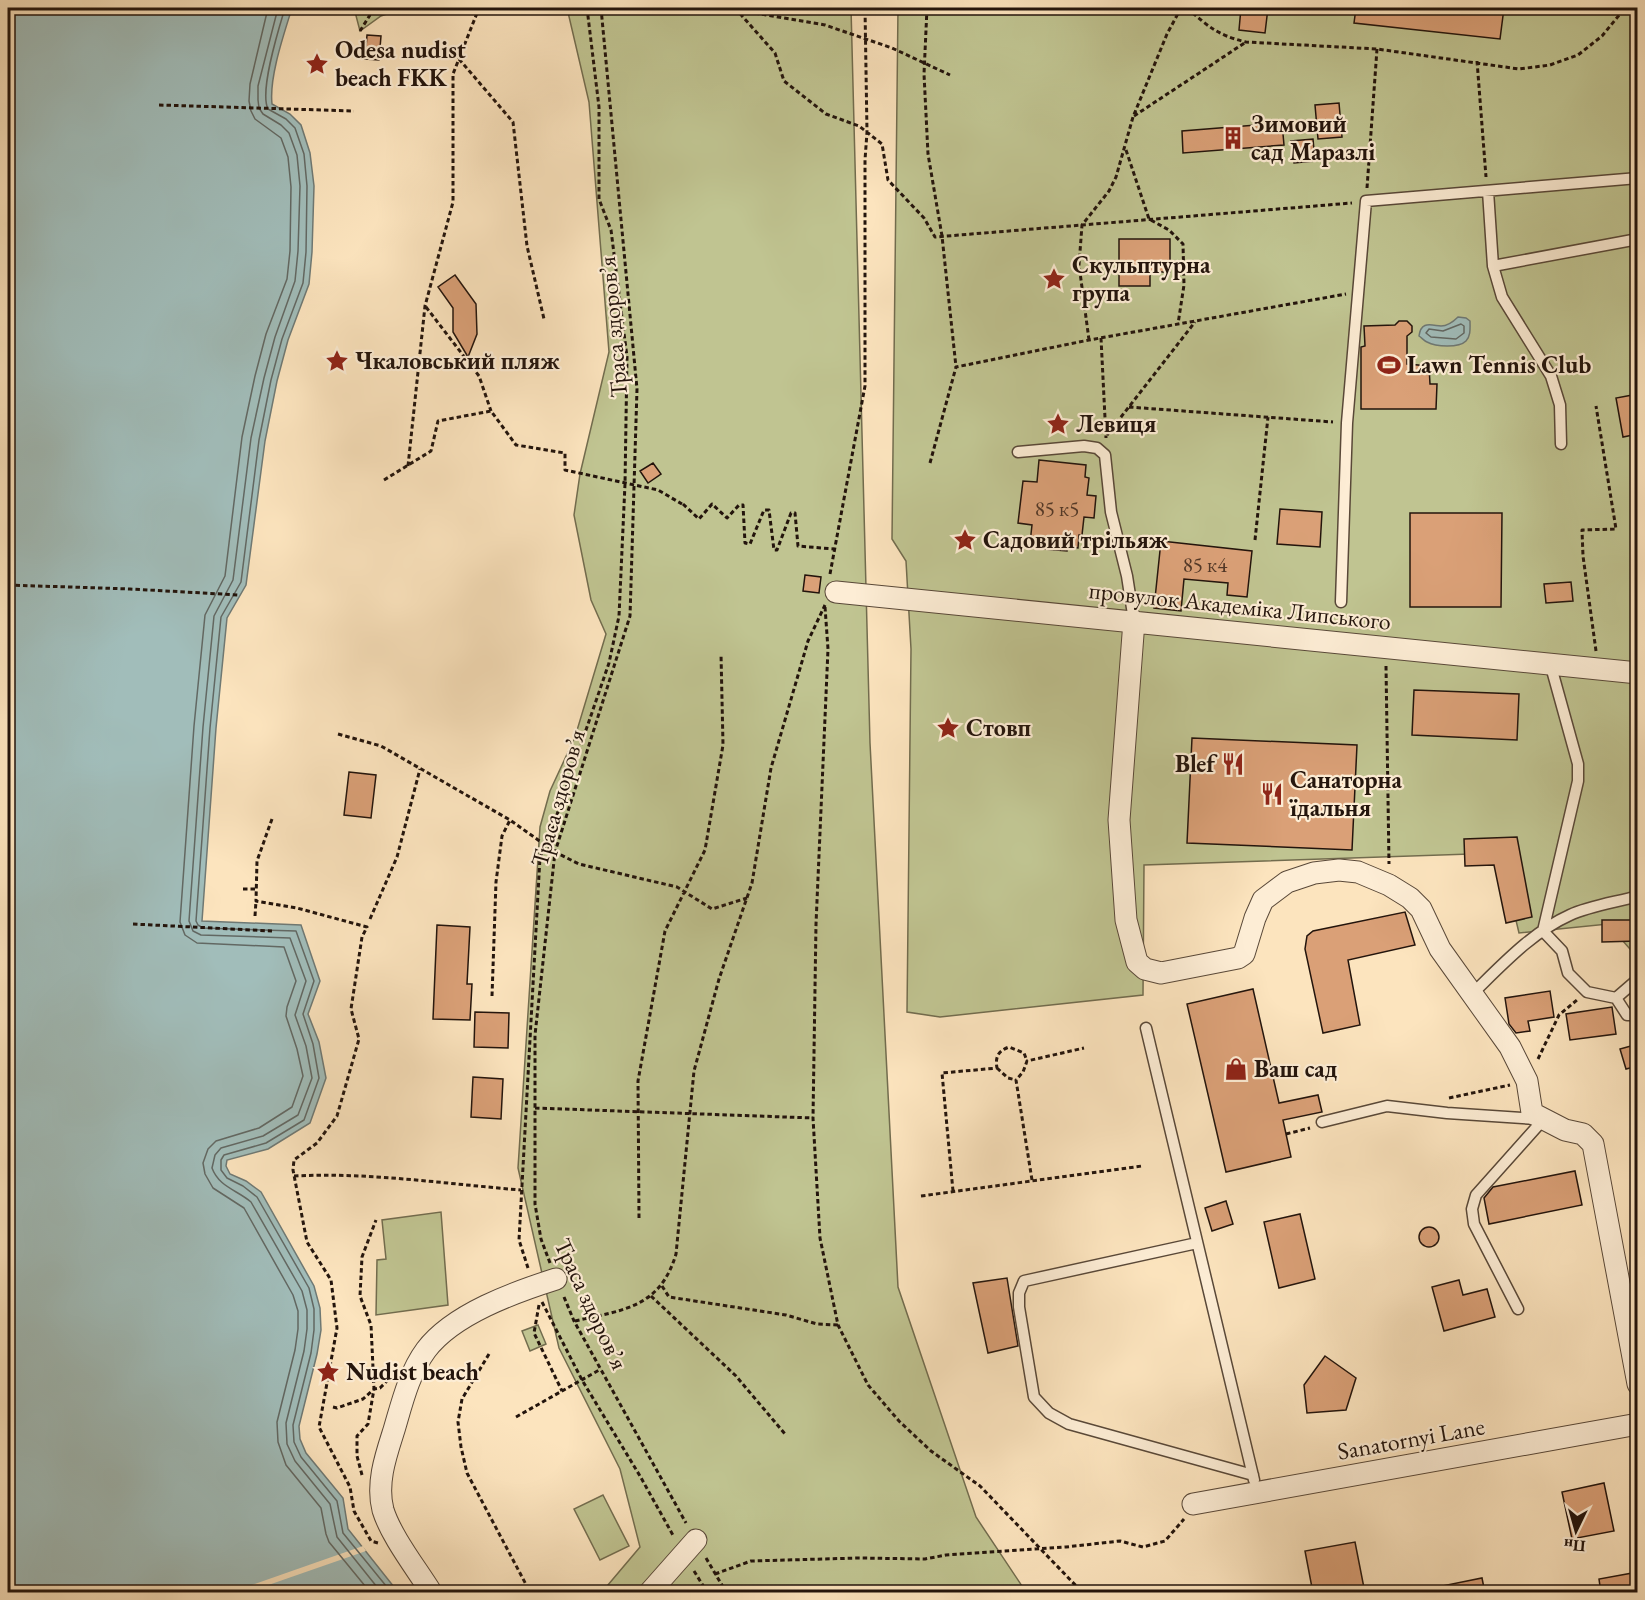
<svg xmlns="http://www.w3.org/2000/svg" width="1645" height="1600" viewBox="0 0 1645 1600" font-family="'EB Garamond',serif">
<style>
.green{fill:#c0c491;stroke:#726c4e;stroke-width:1.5}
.water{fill:#a1bdba;stroke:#6f7974;stroke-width:1.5}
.pier{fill:#fce4be}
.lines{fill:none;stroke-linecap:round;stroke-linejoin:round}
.shore{stroke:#626863;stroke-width:1.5}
.building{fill:#daa077;stroke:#23140c;stroke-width:1.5}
.lane-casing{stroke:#594838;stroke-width:13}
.street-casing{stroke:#594838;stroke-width:23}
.path{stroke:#23140c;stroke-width:3;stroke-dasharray:4.5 3;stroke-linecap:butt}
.lane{stroke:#fdedd5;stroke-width:10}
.street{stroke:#fdedd5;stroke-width:21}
.labels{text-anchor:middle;stroke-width:4.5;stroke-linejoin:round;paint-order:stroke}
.number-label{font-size:21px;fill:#513727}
.poi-label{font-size:24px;font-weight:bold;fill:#23140c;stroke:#fdedd5;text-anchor:start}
.street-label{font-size:24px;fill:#23140c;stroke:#fdedd5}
</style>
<rect width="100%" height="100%" fill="#fce4be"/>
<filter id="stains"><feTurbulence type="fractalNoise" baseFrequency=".00333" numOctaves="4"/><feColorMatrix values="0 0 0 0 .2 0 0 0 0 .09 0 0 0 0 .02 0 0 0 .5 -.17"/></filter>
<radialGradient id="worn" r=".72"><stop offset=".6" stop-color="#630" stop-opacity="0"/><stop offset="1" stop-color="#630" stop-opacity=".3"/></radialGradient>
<path class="green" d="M354 8H463L395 11 381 16 360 31Z
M567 8H851L870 743 898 1287 976 1517 1026 1592H602L640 1547 620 1469 559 1348 518 1168 540 827 550 791 575 737 606 634 591 600 574 515 580 474 609 352 589 102Z
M898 8H1637V957L1608 924 1519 933 1500 853 1144 865 1143 995 940 1017 907 1012 911 649 906 561 892 539Z
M441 1212 448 1305 376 1315 377 1260 386 1259 382 1220Z
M538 1325 546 1344 530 1351 522 1331Z
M603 1495 629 1546 600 1560 574 1509Z"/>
<path class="water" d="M8 8H292C284 34 269 77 272 104L290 114 301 125 310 153 314 186 312 252 309 284 288 340 277 381 265 441 246 585 227 618 216 728 202 921 301 925 320 981 308 1014 319 1042 326 1078 310 1123 268 1149 227 1160 226 1166 230 1174 246 1181 261 1192 314 1286 320 1308 321 1330 317 1354 299 1426 300 1439 306 1453 343 1498 348 1529 398 1592H8Z
M1458 317 1466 318 1470 321C1470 328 1471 336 1466 341 1459 348 1436 347 1427 342 1424 341 1422 338 1419 336 1421 321 1430 325 1441 326 1447 326 1454 321 1458 317Z"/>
<path class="pier" d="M363 1546 366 1551 248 1592H232Z"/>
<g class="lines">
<path class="shore" d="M268 8 250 84 249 101 251 111 255 119 281 138 288 157 291 187 290 251 287 279 266 334 255 376 242 437 225 576 205 615 194 726 180 922 185 935 197 943 284 947 296 981 287 1007 286 1016 297 1049 303 1076 292 1107 259 1128 216 1141 208 1149 203 1163 205 1174 213 1188 244 1208 293 1295 298 1311V1329L295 1350 277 1422 278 1442 286 1465 321 1508 326 1534 329 1542 370 1592
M278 8 258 86V100L259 108 263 114 281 125 289 133 297 155 300 186 298 251 295 281 275 337 264 378 251 438 233 580 214 616 203 727 189 921 193 931 201 935 290 938 306 981 295 1015 306 1046 312 1078 298 1115 263 1136 221 1148 215 1155 212 1168C219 1187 237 1190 251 1202L302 1291 307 1310V1329L304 1351 286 1423 287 1444 295 1461 330 1504 337 1537 381 1592
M285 8C279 28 259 91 268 109L286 119 295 128 304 154 307 186 306 252 303 283 282 339 271 380 259 440 241 582 221 617 210 728 196 921 198 925 203 928 296 931 314 981 303 1014 313 1044 319 1078 304 1120 266 1143 224 1155 221 1160V1170L227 1178 243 1186 257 1197 309 1288 314 1309V1330L311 1353 293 1425 294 1442 301 1457 337 1501 343 1533 391 1592
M1461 324 1464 326V333L1456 339 1431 337 1426 333 1429 329 1443 331Z"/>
</g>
<path class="building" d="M1241 8H1268L1265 33 1239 30Z
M1356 8H1504L1500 39 1354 23Z
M367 35 381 36 379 60 365 59Z
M1339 103 1342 137 1318 139 1315 105Z
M1282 123 1284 145 1183 153 1182 131Z
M1313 139 1315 161 1294 163 1291 141Z
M1119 239H1170V272H1150V286H1119Z
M455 275 476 304 477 334 468 357 453 332V308L438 287Z
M1399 321H1407L1412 326V332L1407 336V364L1429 366 1430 384H1437L1436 409H1361V347L1365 346 1364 326 1395 325Z
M1638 394V434L1623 437 1616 398Z
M1039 460 1086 465 1085 477 1089 478 1087 495 1096 496 1094 518 1084 517 1082 535H1079L1078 548 1067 547V551L1044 549V544L1030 543 1032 525 1018 523 1023 481 1037 482Z
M653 463 661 474 648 483 640 471Z
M1280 509 1322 512 1320 547 1277 544Z
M1410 513H1502L1501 607H1410Z
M1161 541 1252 551 1247 597 1227 595 1228 583 1184 579 1181 611 1154 608Z
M805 575 821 577 819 593 803 591Z
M1571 582 1573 601 1546 603 1544 584Z
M1414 690 1519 694 1517 740 1412 735Z
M1192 738 1357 745 1352 850 1187 843Z
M349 772 376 775 371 818 344 815Z
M1517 837 1532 917 1506 923 1494 865 1465 866 1464 839Z
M1405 912 1415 945 1348 960 1360 1025 1323 1033 1305 949 1307 936 1313 931Z
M1602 920H1638V941L1602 942Z
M437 925 470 927 467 984H472L470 1020 433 1019Z
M1253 989 1279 1103 1318 1095 1322 1112 1283 1120 1291 1157 1226 1172 1187 1004Z
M1550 991 1554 1017 1528 1021 1530 1031 1516 1033 1509 1024 1505 998Z
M1612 1007 1616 1034 1570 1040 1566 1014Z
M475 1012 509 1013 508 1048 474 1047Z
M1638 1044V1066L1626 1069 1620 1049Z
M473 1077 503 1079 501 1119 471 1117Z
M1575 1171 1582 1205 1489 1224 1484 1198 1493 1187Z
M1226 1201 1233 1224 1212 1231 1205 1208Z
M1300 1214 1315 1279 1279 1288 1264 1222Z
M1419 1237a10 10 0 1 1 20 0a10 10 0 1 1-20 0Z
M1007 1278 1018 1346 988 1353 973 1283Z
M1459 1280 1463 1295 1487 1289 1495 1317 1444 1331 1432 1287Z
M1325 1356 1356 1378 1346 1410 1307 1413 1304 1385Z
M1604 1483 1614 1531 1572 1539 1562 1492Z
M1355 1542 1365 1593H1313L1305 1551Z
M1638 1572V1593H1601L1599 1579Z
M1482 1578 1485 1593H1443L1442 1586Z"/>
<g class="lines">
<g class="lane-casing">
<path id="lane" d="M1488 191 1493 266 1502 297 1551 376 1560 405 1561 444
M1493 266 1638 239
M1018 452 1084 446 1097 448 1105 455 1111 512 1127 576 1134 621
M1341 602 1347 423 1366 201 1638 178
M1550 663 1578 764V781L1543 931 1562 951 1568 973 1587 992 1616 998 1627 1015H1638
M1472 994C1501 966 1532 932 1570 915 1589 906 1617 902 1638 896
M1616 998 1638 979
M1146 1028 1254 1480
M1322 1122 1387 1106 1447 1113 1537 1119
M1197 1243 1024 1281 1019 1293V1307L1034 1397 1049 1413 1069 1424 1253 1475
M1518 1309 1474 1224 1472 1209 1476 1195 1543 1120"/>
</g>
<g class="street-casing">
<path id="street" d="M836 592 1638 673
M1134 621 1119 820 1126 920 1137 962 1145 969 1161 973 1238 958 1244 954 1255 918 1263 900 1287 882 1314 873 1339 870 1358 872 1389 885 1410 898 1421 909 1440 949 1510 1047 1527 1081 1532 1113 1565 1130 1583 1134 1593 1144 1638 1384
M1193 1504 1638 1424
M431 1592C416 1568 391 1536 383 1510 376 1483 386 1455 394 1430 402 1403 409 1373 426 1350 453 1314 515 1292 556 1279
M650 1592 696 1540"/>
</g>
<path class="path" d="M725 8 825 25 892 48 950 75
M735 8 775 53 784 81 826 114 859 126 882 144 888 180 924 218 935 237 1352 203
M927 8 924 74 928 154 942 236 956 367
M1187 8C1209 27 1217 35 1246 42L1377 49 1519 69 1550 65 1578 55 1602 36 1625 8
M360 31 370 15 380 8
M459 59 513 122 527 246 544 319
M1477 61 1486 177
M159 105 354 111
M1134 116 1246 42
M1126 150 1149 219 1169 230 1183 244 1184 285 1178 324
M1367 188 1377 49
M426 307 479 376 491 411
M1101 338 1106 438
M1089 340 1079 265 1082 225 1109 191 1116 177 1133 117 1167 34 1181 8
M1129 407 1333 422
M1107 435 1195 322
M930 463 956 367 1089 340 1346 294
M408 466 425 306 453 202V74L479 8
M384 480 431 451 438 421 491 411 516 445 565 453V470L658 490 682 504
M683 504 699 519 712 504 727 518 739 505H743L745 543 750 544 764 510H769L774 550H777L791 513H795L798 546 834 549
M1255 540 1268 417
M830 574 865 386V160L867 132 865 8
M8 585 130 589 239 595
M825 607 828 649 816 924 813 1118 820 1238 838 1325 868 1385 899 1421 931 1451 980 1486 1082 1592
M1596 651 1583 556 1582 530 1616 529 1596 406
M1386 666 1389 864
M338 734 381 746 510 820 555 852 579 864 677 887 712 909 747 898
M272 819 257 861 256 901 297 908 367 927 362 937 351 1009 359 1039 337 1116 317 1143 294 1160 293 1170 307 1242 331 1280 337 1328 319 1427 350 1487 354 1511 371 1541 378 1543
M243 889H256
M255 916 256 901
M370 919 397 857 420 769
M133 924 272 931
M492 996 496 882 502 836 510 820
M1538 1059 1559 1015 1577 1000
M997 1068 1008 1078 1016 1080
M1449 1098 1510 1085
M535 1108 813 1118
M1286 1134 1310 1128
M294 1176C369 1172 446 1184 521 1190
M1032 1180 1016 1080 1023 1072 1027 1061 1084 1048
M953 1191 942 1073 997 1068C995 1057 998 1051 1009 1047L1024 1053 1027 1061
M921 1196 1142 1166
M639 1218 638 1081 665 931 705 850 723 745 721 654
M550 1263 541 1239 535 1204V1035L555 852 630 616 637 389 601 8
M528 1268 519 1240 540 857 551 832 609 663 619 616 625 484 627 357 611 230 599 199V107L587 8
M662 1286 669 1297 786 1315 817 1324 838 1325
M651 1296 736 1376 785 1434
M564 1297 574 1321 686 1523
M542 1302 582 1380 640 1476 674 1537
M539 1305 534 1333 562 1391
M575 1321C623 1310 660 1308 676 1254L694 1071 719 979 752 883 771 768 808 641 825 605
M489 1354 462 1399 458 1422 461 1447 467 1473 530 1592
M333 1407 337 1408 363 1399 374 1389 380 1388 389 1379
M516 1417 601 1369
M362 1475 357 1456V1436L368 1424 374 1389 371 1325 360 1296 362 1257 376 1220
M706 1558 726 1592
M694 1571 707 1592
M715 1574 751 1561 859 1558 925 1559 946 1555 1066 1547 1120 1541 1143 1547 1165 1541 1184 1519"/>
<use href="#lane" class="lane"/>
<use href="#street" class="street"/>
</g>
<defs>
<g id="sight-bare" transform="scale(1.8)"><path d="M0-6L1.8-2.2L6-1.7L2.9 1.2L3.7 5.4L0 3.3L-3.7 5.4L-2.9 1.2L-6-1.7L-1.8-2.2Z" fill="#8f2418" stroke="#fdedd5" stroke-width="2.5" paint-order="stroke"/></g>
<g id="building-bare" transform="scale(1.8)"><path d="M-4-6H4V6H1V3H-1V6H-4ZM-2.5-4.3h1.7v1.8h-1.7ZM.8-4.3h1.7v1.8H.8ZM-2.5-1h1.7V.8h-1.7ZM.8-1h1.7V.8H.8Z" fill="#8f2418" stroke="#fdedd5" stroke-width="2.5" paint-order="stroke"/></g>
<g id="stadium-bare" transform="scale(1.8)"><path d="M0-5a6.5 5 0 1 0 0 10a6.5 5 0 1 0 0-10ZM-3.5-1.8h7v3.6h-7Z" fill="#8f2418" stroke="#fdedd5" stroke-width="2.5" paint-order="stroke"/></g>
<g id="restaurant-bare" transform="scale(1.8)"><path d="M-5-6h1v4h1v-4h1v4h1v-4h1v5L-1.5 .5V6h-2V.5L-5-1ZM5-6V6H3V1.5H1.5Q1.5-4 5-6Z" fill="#8f2418" stroke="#fdedd5" stroke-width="2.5" paint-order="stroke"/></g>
<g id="shop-bare" transform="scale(1.8)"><path d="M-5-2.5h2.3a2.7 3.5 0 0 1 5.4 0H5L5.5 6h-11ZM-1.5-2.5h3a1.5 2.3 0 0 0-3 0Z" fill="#8f2418" stroke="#fdedd5" stroke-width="2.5" paint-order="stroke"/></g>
</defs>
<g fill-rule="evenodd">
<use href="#sight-bare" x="317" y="64"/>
<use href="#building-bare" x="1233" y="138"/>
<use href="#sight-bare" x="1054" y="279"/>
<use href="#sight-bare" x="337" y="361"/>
<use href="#stadium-bare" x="1389" y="365"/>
<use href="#sight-bare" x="1058" y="424"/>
<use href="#sight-bare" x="965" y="540"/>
<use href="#sight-bare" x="948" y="728"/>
<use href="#restaurant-bare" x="1233" y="764"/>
<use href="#restaurant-bare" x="1272" y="794"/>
<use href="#shop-bare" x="1236" y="1069"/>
<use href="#sight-bare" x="328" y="1372"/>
</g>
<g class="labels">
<g class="number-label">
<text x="1057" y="516">85 к5</text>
<text x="1205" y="572">85 к4</text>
</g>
<g class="poi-label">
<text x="335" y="58">Odesa nudist<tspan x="335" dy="28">beach FKK</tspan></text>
<text x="1251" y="132">Зимовий<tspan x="1251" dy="28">сад Маразлі</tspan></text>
<text x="1072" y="273">Скульптурна<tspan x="1072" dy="28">група</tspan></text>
<text x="355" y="369">Чкаловський пляж</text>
<text x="1407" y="373">Lawn Tennis Club</text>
<text x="1076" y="432">Левиця</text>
<text x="983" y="548">Садовий трільяж</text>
<text x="966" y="736">Стовп</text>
<text x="1215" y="772" text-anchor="end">Blef</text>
<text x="1290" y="788">Санаторна<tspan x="1290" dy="28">їдальня</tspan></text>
<text x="1254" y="1077">Ваш сад</text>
<text x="346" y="1380">Nudist beach</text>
</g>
<g class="street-label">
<text transform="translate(613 327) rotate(-95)" y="8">Траса здоров’я</text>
<text transform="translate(1240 606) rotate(6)" y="8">провулок Академіка Липського</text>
<text transform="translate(558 798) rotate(-74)" y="8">Траса здоров’я</text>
<text transform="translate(591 1304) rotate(65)" y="8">Траса здоров’я</text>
<text transform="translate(1411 1439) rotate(-10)" y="8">Sanatornyi Lane</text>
</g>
</g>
<rect width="1645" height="1600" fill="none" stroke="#fce4be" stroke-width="30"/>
<rect x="9" y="9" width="1627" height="1582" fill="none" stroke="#23140c" stroke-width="3"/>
<rect x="15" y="15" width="1615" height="1570" fill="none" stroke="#23140c" stroke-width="1.5"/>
<g transform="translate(1576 1531) rotate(185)" stroke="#fdedd5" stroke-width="4.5" paint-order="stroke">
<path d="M0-4.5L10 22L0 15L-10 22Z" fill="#23140c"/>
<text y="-9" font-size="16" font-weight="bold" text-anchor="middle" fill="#23140c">Пн</text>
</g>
<rect width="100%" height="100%" filter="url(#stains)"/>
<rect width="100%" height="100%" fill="url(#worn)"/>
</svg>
